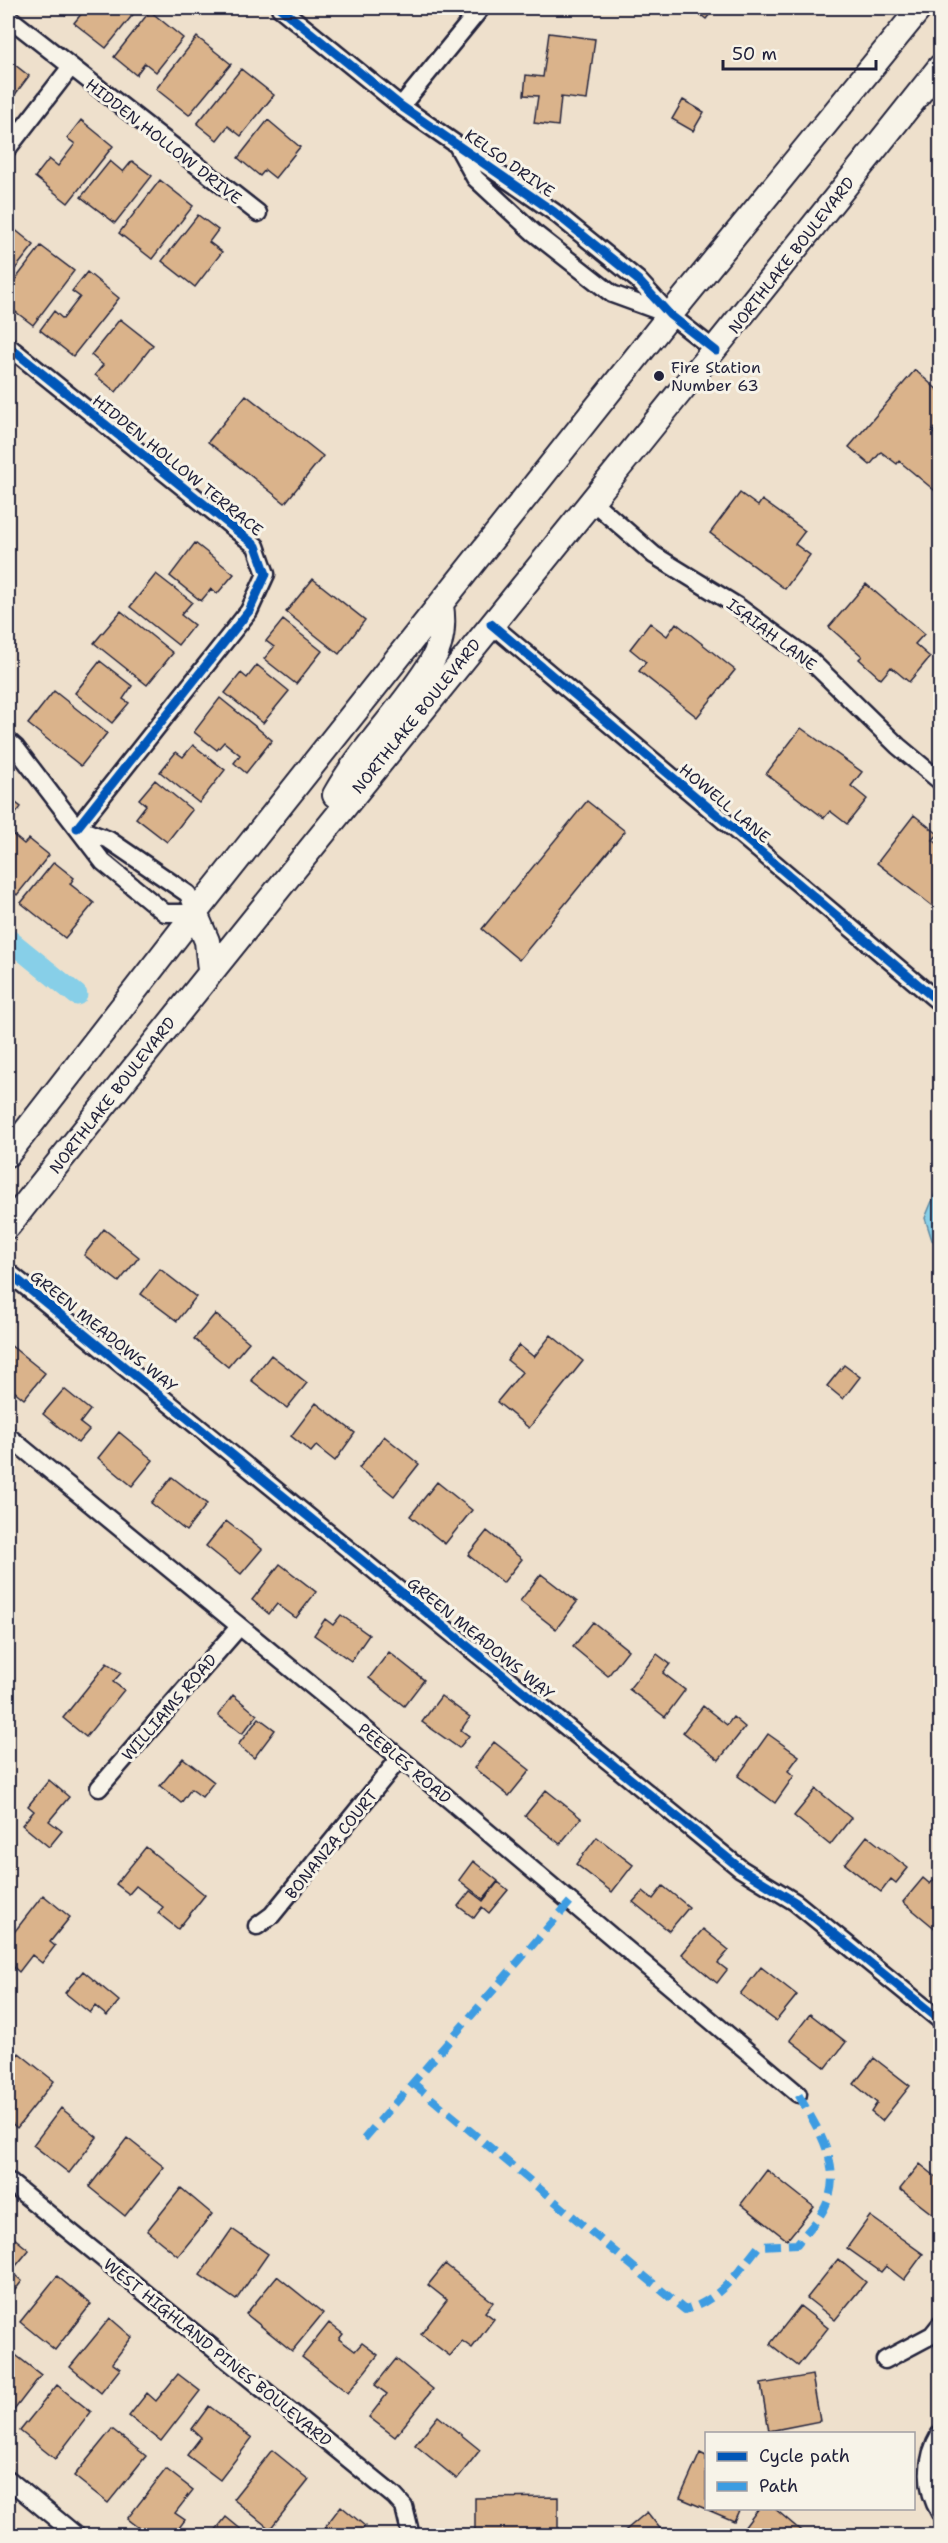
<svg xmlns="http://www.w3.org/2000/svg" width="948" height="2543" viewBox="0 0 948 2543" font-family="'Shantell Sans',sans-serif">
<style>
.water{fill:#87cfe8;stroke:#5f8aa3;stroke-width:1.5}
.lines{fill:none;stroke-linecap:round;stroke-linejoin:round}
.canal{stroke:#87cfe8;stroke-width:21}
.building{fill:#dab38b;stroke:#22223b;stroke-width:1.5}
.minor-casing{stroke:#22223b;stroke-width:21}
.secondary-casing{stroke:#22223b;stroke-width:28}
.minor{stroke:#f7f3e8;stroke-width:16}
.secondary{stroke:#f7f3e8;stroke-width:24}
.quiet{stroke:#3c9ce2;stroke-width:8;stroke-dasharray:15 8;stroke-linecap:butt}
.cycleway-casing{stroke:#f7f3e8;stroke-width:13}
.cycleway{stroke:#0057b8;stroke-width:9}
.poi-dot{fill:#22223b;stroke:#f7f3e8;stroke-width:2}
.labels{text-anchor:middle;stroke-width:6;stroke-linejoin:round;paint-order:stroke}
.street-label{font-size:16px;fill:#22223b;stroke:#f7f3e8}
.poi-label{font-size:16px;fill:#22223b;stroke:#f7f3e8;text-anchor:start}
</style>
<rect width="100%" height="100%" fill="#eee0cc"/>
<filter id="ink" filterUnits="userSpaceOnUse"><feTurbulence type="fractalNoise" baseFrequency=".0167" numOctaves="2"/><feDisplacementMap in="SourceGraphic" scale="12" xChannelSelector="R" yChannelSelector="G"/><feConvolveMatrix kernelMatrix="1 2 1 2 8 2 1 2 1" color-interpolation-filters="sRGB"/></filter>
<g filter="url(#ink)">
<path class="water" d="M940 1182V1246L932 1240 925 1218Z"/>
<g class="lines">
<path class="canal" d="M8 939 77 995"/>
</g>
<path class="building" d="M56 8H72L66 15Z
M86 8H130L135 12 106 48 74 23Z
M692 8H715L706 19Z
M150 11 183 38 156 72 145 63 136 75 114 57Z
M549 33 595 39 587 100 561 97 558 126 534 123 538 96 524 95 526 75 543 77Z
M197 37 231 64 189 115 156 89Z
M10 61 29 76 8 104V64Z
M241 69 274 95 241 136 228 126 217 140 197 124Z
M683 100 704 112 693 131 672 119Z
M81 120 113 146 68 203 35 177 49 159 58 166 75 144 67 138Z
M268 120 300 147 275 178 265 170 260 176 238 158Z
M110 161 123 172 132 161 152 176 115 223 81 197Z
M160 180 193 206 152 259 119 233Z
M198 215 218 230 209 242 222 252 195 287 162 261Z
M8 224 34 245 8 278Z
M41 246 74 271 33 325 8 306V289Z
M87 272 119 298 73 356 40 330 54 311 63 319 80 297 72 291Z
M120 319 153 345 116 392 95 375 103 365 91 355Z
M915 370 940 392V422L932 432 940 439V495L899 461 897 464 881 452 870 465 849 447Z
M246 395 323 456 285 503 208 442Z
M740 493 758 506 762 500 805 531 795 544 810 555 785 589 710 533Z
M195 543 234 574 217 594 211 589 201 601 170 576Z
M156 574 192 602 181 615 194 625 178 645 130 607Z
M313 579 365 620 339 654 286 612Z
M866 584 924 634 915 644 930 657 909 682 891 667 881 679 859 659 862 656 829 627Z
M121 611 173 653 147 685 94 643Z
M283 620 322 651 296 684 264 659 274 647 266 641Z
M650 623 667 636 676 623 735 670 697 717 639 671 646 662 630 649Z
M100 661 132 686 123 699 129 703 112 723 75 693Z
M257 665 289 691 263 723 225 693 241 673 247 678Z
M54 691 107 733 81 766 28 724Z
M220 698 272 740 246 773 234 763 240 755 224 742 217 750 194 732Z
M801 728 862 772 851 786 867 799 847 824 830 811 824 818 766 774Z
M193 745 225 770 199 803 160 772 176 752 183 757Z
M155 780 192 810 167 842 136 818 146 805 139 799Z
M8 797 21 807 8 824Z
M587 801 625 831 519 960 482 929Z
M914 815 938 834 933 840 940 846V901L935 908 877 863Z
M12 834 24 844 29 839 49 855 17 895 8 887V839Z
M54 862 74 878 70 884 94 903 65 938 21 903Z
M104 1229 139 1257 119 1282 84 1255Z
M160 1269 196 1297 177 1321 141 1294Z
M215 1314 249 1342 228 1367 194 1339Z
M551 1335 583 1361 529 1428 497 1402 522 1372 507 1360 519 1345 534 1357Z
M10 1345 45 1373 24 1399 8 1386V1348Z
M271 1355 307 1383 287 1408 251 1380Z
M844 1365 860 1377 843 1399 827 1386Z
M64 1389 90 1410 80 1423 89 1430 78 1443 43 1414Z
M316 1403 355 1433 335 1461 316 1446 311 1452 291 1436Z
M119 1432 153 1460 132 1486 98 1458Z
M384 1436 419 1464 394 1496 359 1468Z
M172 1477 207 1504 186 1531 151 1503Z
M437 1482 472 1510 445 1544 410 1516Z
M226 1521 262 1549 241 1574 206 1546Z
M487 1531 522 1559 503 1583 468 1555Z
M280 1564 316 1592 296 1618 277 1604 269 1614 252 1600Z
M541 1574 577 1602 556 1629 520 1601Z
M341 1615 369 1635 351 1661 314 1635 325 1619 333 1625Z
M593 1622 628 1650 608 1676 573 1647Z
M389 1652 424 1680 404 1706 369 1678Z
M657 1654 670 1664 663 1673 685 1690 665 1717 629 1689Z
M107 1663 121 1673 113 1682 124 1690 86 1737 63 1718Z
M233 1695 257 1715 242 1734 218 1715Z
M441 1696 470 1717 461 1730 469 1736 459 1748 422 1722Z
M703 1706 727 1725 733 1717 745 1727 719 1760 683 1732Z
M259 1718 275 1730 254 1758 238 1745Z
M768 1734 799 1756 788 1771 794 1776 775 1803 738 1776Z
M494 1742 530 1770 509 1796 474 1768Z
M183 1758 214 1782 202 1797 191 1789 181 1803 160 1786Z
M49 1780 69 1797 49 1821 62 1831 49 1847 22 1825 34 1811 28 1806Z
M816 1789 851 1818 830 1845 794 1816Z
M546 1790 581 1818 560 1844 525 1816Z
M867 1836 908 1868 896 1883 891 1879 881 1892 845 1864Z
M597 1837 633 1865 612 1892 576 1864Z
M146 1847 205 1895 178 1929 158 1913 163 1907 136 1886 129 1894 116 1884Z
M473 1861 498 1881 483 1899 459 1880Z
M940 1872V1928L938 1931 903 1902 923 1878 930 1884Z
M498 1882 508 1890 489 1913 482 1907 474 1918 458 1906 470 1891 483 1901Z
M663 1886 689 1907 669 1931 633 1902 643 1891 653 1899Z
M43 1895 70 1917 50 1942 55 1946 42 1963 32 1955 19 1972 8 1962V1940Z
M703 1929 729 1950 718 1963 727 1970 717 1983 682 1954Z
M761 1967 797 1995 776 2021 740 1994Z
M83 1971 119 2001 107 2016 95 2006 90 2013 65 1993Z
M810 2014 846 2042 826 2068 790 2040Z
M19 2053 54 2081 17 2128 8 2120V2067Z
M874 2058 910 2086 882 2121 871 2112 877 2103 854 2084Z
M61 2108 97 2137 69 2173 33 2145Z
M127 2138 164 2167 125 2216 89 2187Z
M920 2164 940 2180V2220L900 2189Z
M767 2170 814 2207 787 2240 741 2204Z
M181 2188 212 2214 178 2256 147 2231Z
M870 2216 923 2254 904 2280 886 2266 881 2272 847 2248Z
M232 2229 268 2254 236 2300 200 2275Z
M8 2233 29 2250 11 2272 22 2281 8 2299Z
M838 2259 866 2282 835 2320 807 2298Z
M445 2264 493 2302 485 2312 494 2319 472 2348 462 2341 450 2356 421 2334 447 2300 428 2285Z
M57 2276 91 2304 55 2350 20 2322Z
M277 2276 323 2313 292 2351 246 2314Z
M800 2306 828 2328 798 2366 770 2344Z
M110 2318 132 2337 112 2363 120 2369 101 2393 70 2367Z
M329 2323 343 2334 339 2339 355 2351 362 2343 378 2355 348 2393 302 2357Z
M8 2349 41 2375 8 2418Z
M396 2359 433 2389 395 2437 369 2417 387 2394 375 2385Z
M178 2374 200 2391 161 2441 129 2416 147 2393 156 2401Z
M812 2375 820 2421 769 2431 761 2384Z
M57 2385 91 2412 55 2459 20 2431Z
M209 2406 252 2438 220 2480 187 2455 201 2437 192 2429Z
M438 2416 480 2450 457 2479 415 2445Z
M112 2429 146 2456 108 2503 74 2476Z
M272 2450 309 2480 270 2529 233 2499Z
M700 2453 706 2456V2508H740L734 2521 680 2498Z
M166 2469 193 2490 175 2513 185 2520 173 2536H149L127 2519Z
M558 2497V2530H548V2536H475V2498Z
M341 2506 365 2526 357 2536H318Z
M759 2508H774L807 2536H738Z
M647 2512 666 2536H619Z
M226 2517 249 2536H211Z"/>
<g class="lines">
<g class="minor-casing">
<path id="minor" d="M280 8 401 106 554 212 638 280 670 315 716 351
M8 17 258 213
M401 106 481 8
M458 147 475 178 533 232 612 294 667 314
M8 148 70 68
M8 346 256 546 266 574 249 611 77 828
M592 501 654 555 737 606 809 659 898 746 940 781
M491 624 940 1003
M8 741 16 748 103 862 165 913H195L188 894 109 840 77 828
M8 1272 741 1869 795 1902 940 2020
M8 1436 400 1758 798 2094
M99 1788 239 1627
M257 1926 272 1915 400 1758
M8 2181 394 2496 404 2507 411 2536
M885 2360 932 2335 940 2325
M940 2434C925 2459 925 2488 940 2513
M8 2479 77 2536"/>
</g>
<g class="secondary-casing">
<path id="secondary" d="M335 795C362 747 403 709 431 663 442 645 444 625 441 605
M195 913 207 941 210 970
M8 1154 195 913 670 315 920 8
M8 1226C316 838 632 456 940 67"/>
</g>
<use href="#minor" class="minor"/>
<use href="#secondary" class="secondary"/>
<path class="quiet" d="M413 2083 685 2310C719 2301 738 2272 759 2246L797 2244C806 2232 819 2220 825 2207 845 2167 817 2128 798 2094
M364 2139 570 1902"/>
<g class="cycleway-casing">
<path id="cycleway" d="M280 8 401 106 554 212 638 280 670 315 716 351
M8 346 256 546 266 574 249 611 77 828
M491 624 940 1003
M8 1272 741 1869 795 1902 940 2020"/>
</g>
<use href="#cycleway" class="cycleway"/>
</g>
</g>
<circle class="poi-dot" cx="659" cy="376" r="6"/>
<g class="labels">
<g class="street-label">
<text transform="translate(164 141) rotate(38)" y="6">HIDDEN HOLLOW DRIVE</text>
<text transform="translate(510 163) rotate(35)" y="6">KELSO DRIVE</text>
<text transform="translate(791 255) rotate(-52)" y="6">NORTHLAKE BOULEVARD</text>
<text transform="translate(178 465) rotate(39)" y="6">HIDDEN HOLLOW TERRACE</text>
<text transform="translate(772 634) rotate(37)" y="6">ISAIAH LANE</text>
<text transform="translate(416 716) rotate(-51)" y="6">NORTHLAKE BOULEVARD</text>
<text transform="translate(725 803) rotate(40)" y="6">HOWELL LANE</text>
<text transform="translate(112 1095) rotate(-52)" y="6">NORTHLAKE BOULEVARD</text>
<text transform="translate(104 1331) rotate(39)" y="6">GREEN MEADOWS WAY</text>
<text transform="translate(481 1638) rotate(39)" y="6">GREEN MEADOWS WAY</text>
<text transform="translate(169 1707) rotate(-49)" y="6">WILLIAMS ROAD</text>
<text transform="translate(405 1763) rotate(40)" y="6">PEEBLES ROAD</text>
<text transform="translate(331 1844) rotate(-51)" y="6">BONANZA COURT</text>
<text transform="translate(218 2352) rotate(39)" y="6">WEST HIGHLAND PINES BOULEVARD</text>
</g>
<g class="poi-label">
<text x="671" y="373">Fire Station<tspan x="671" dy="18">Number 63</tspan></text>
</g>
</g>
<rect width="948" height="2543" fill="none" stroke="#f7f3e8" stroke-width="30"/>
<rect x="15" y="15" width="918" height="2513" fill="none" stroke="#22223b" stroke-width="2" filter="url(#ink)"/>
<rect x="705" y="2432" width="210" height="78" fill="#f7f3e8" stroke="#a29fa3" stroke-width="1.5"/>
<rect x="717" y="2452" width="30" height="9" fill="#0057b8" stroke="#a29fa3" stroke-width="1.5"/>
<text x="759" y="2462" font-size="18" fill="#22223b">Cycle path</text>
<rect x="717" y="2482" width="30" height="9" fill="#3c9ce2" stroke="#a29fa3" stroke-width="1.5"/>
<text x="759" y="2492" font-size="18" fill="#22223b">Path</text>
<path d="M723 60v9h153v-9" fill="none" stroke="#22223b" stroke-width="3"/>
<text x="732" y="60" font-size="18" fill="#22223b" stroke="#f7f3e8" stroke-width="4.5" paint-order="stroke">50 m</text>
</svg>
